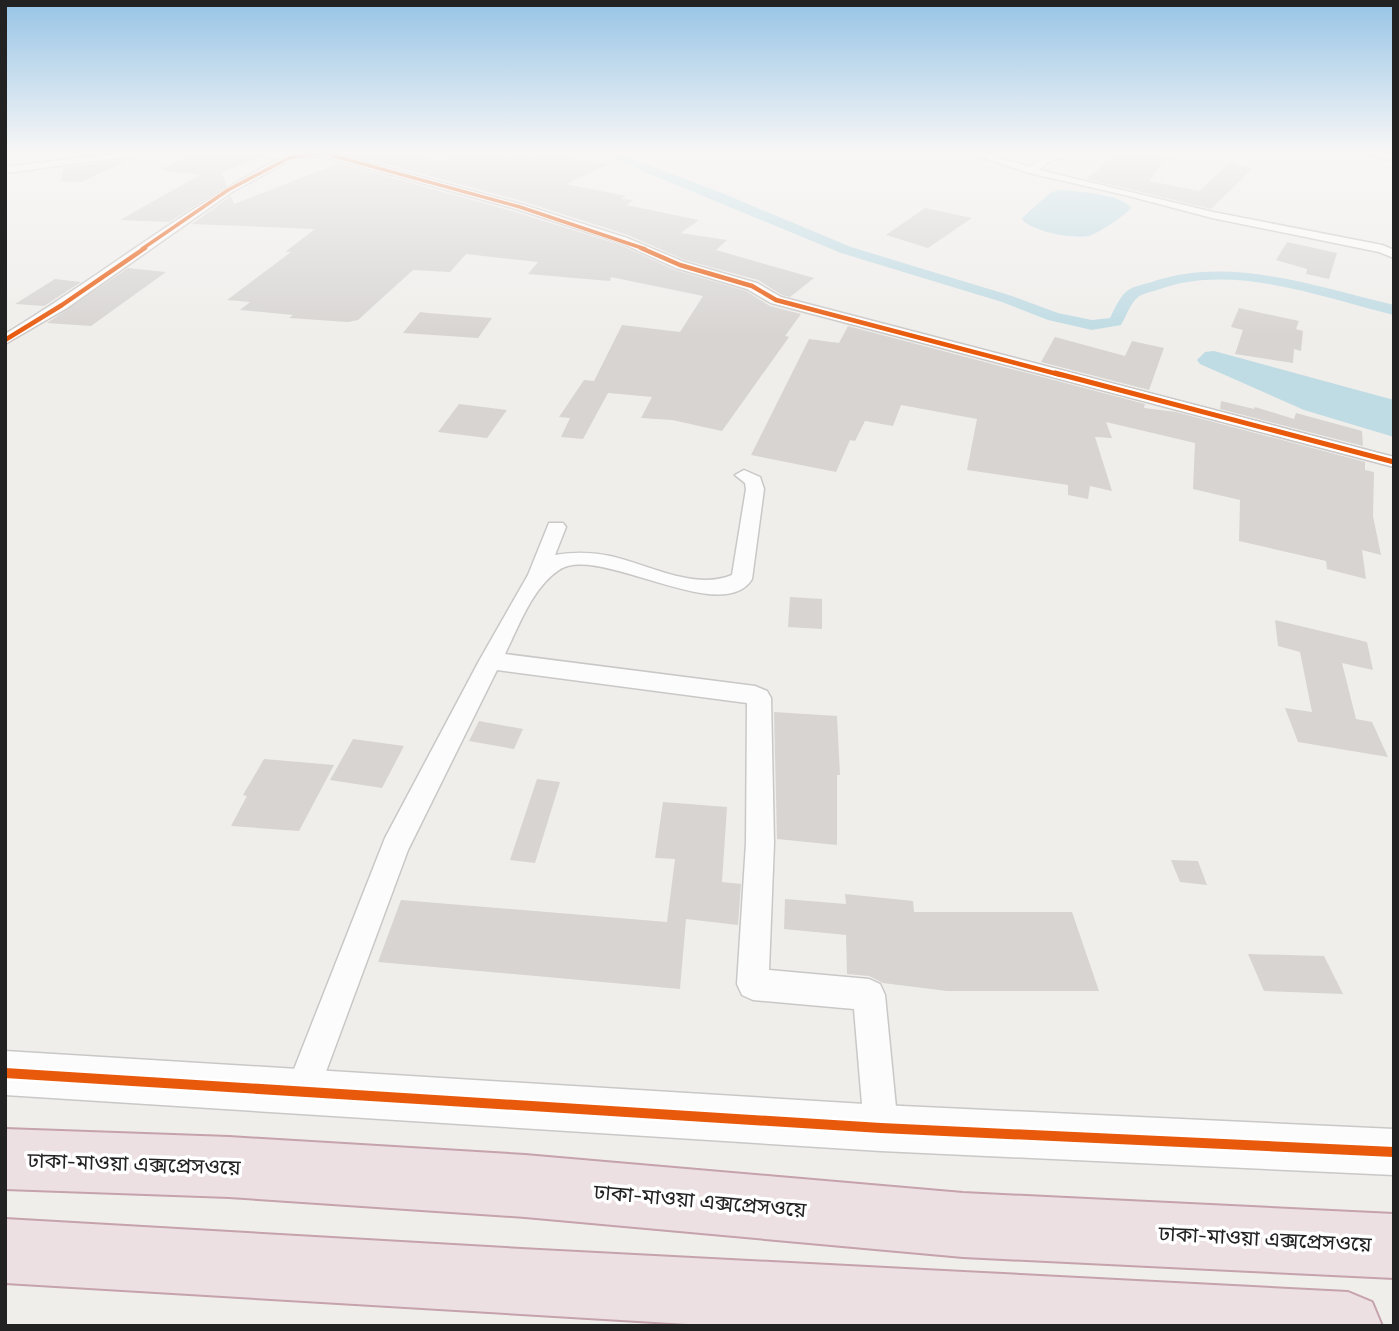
<svg xmlns="http://www.w3.org/2000/svg" width="1399" height="1331" viewBox="0 0 1399 1331" font-family="Figtree,'Noto Sans Bengali',sans-serif">
<style>
.water{fill:#bfdbe3}
.lines{fill:none;stroke-linecap:round;stroke-linejoin:round}
.canal{fill:#bfdbe3;fill-rule:evenodd}
.building{fill:#d7d4d2}
.minor-casing{stroke:#c9c8c7;stroke-width:3}
.tertiary-casing{stroke:#c9c8c7;stroke-width:3}
.motorway-casing{stroke:#c5a2ac;stroke-width:4}
.minor{fill:#fdfcfc;fill-rule:evenodd}
.tertiary{fill:#fdfcfc;fill-rule:evenodd}
.motorway{fill:#ece0e2;fill-rule:evenodd}
.cycleway-far3-casing{stroke:#fff;stroke-width:5}
.cycleway-far2-casing{stroke:#fff;stroke-width:7}
.cycleway-far1-casing{stroke:#fff;stroke-width:9}
.cycleway-casing{stroke:#fff;stroke-width:15}
.cycleway-far3{stroke:#e8590c;stroke-width:3.5}
.cycleway-far2{stroke:#e8590c;stroke-width:4.5}
.cycleway-far1{stroke:#e8590c;stroke-width:5}
.cycleway{stroke:#e8590c;stroke-width:10}
.labels{text-anchor:middle;stroke-width:7;stroke-linejoin:round;paint-order:stroke}
.near-street-label{font-size:21px;fill:#222;stroke:#fff}
</style>
<rect width="100%" height="100%" fill="#f0eeeb"/>
<path class="water" d="M1059 190C1076 191 1122 194 1131 208 1126 215 1097 234 1089 236 1071 239 1037 232 1023 221L1022 218 1050 193Z
M1214 351 1394 400V437L1304 410 1200 364 1197 360 1205 352Z"/>
<g class="lines">
<path class="canal" d="M592 150H608L717 191 851 247 1012 296 1058 313 1092 320 1110 318C1114 310 1120 296 1127 291 1133 286 1145 284 1152 282 1230 255 1317 287 1394 305V315C1320 297 1232 262 1157 290 1151 292 1141 294 1137 298 1130 304 1126 317 1121 325L1092 330 1048 320 1002 302 841 253Z"/>
</g>
<path class="building" d="M371 150 442 161 465 151 512 159 519 156 531 159 541 153 609 164 566 184 626 196 620 199 633 200 626 205 699 220 681 233 727 240 716 250 814 278 790 297 782 295 758 280 685 260 628 235 525 202 356 156Z
M1120 150H1132L1165 160 1149 181 1199 191 1229 163 1253 168 1211 209 1087 179Z
M214 151 258 158 222 173 227 186 169 222 120 220 200 175 160 170 198 152Z
M129 159 82 182 61 181 63 168Z
M339 163 515 212 618 244 675 270 746 291 770 306 801 314 785 336 789 337 722 431 672 420 641 418 652 397 608 393 583 439 561 437 570 418 559 417 584 380 594 381 622 325 680 332 703 296 611 277 610 281 528 274 538 262 466 254 450 272 413 270 358 320 348 322 289 318 293 315 240 310 250 302 227 300 291 252H285L315 229 192 224 231 196 234 204Z
M925 208 972 218 928 248 886 235Z
M1287 242 1337 253 1329 279 1306 274 1307 269 1276 260Z
M128 268 166 272 91 326 47 323Z
M55 279 81 282 44 306 15 304Z
M1239 308 1299 321 1296 329 1303 331 1301 351 1294 349 1293 363 1235 354 1243 330 1231 327Z
M420 312 428 313 492 318 478 338 403 333Z
M848 326 1145 404 1144 408 1176 412 1365 462V470L1374 472 1373 516 1381 555 1362 550 1366 579 1327 569 1326 561 1239 541 1240 500 1193 489 1195 443 1106 422 1112 438 1095 437 1112 491 1090 486 1088 499 1068 495V485L967 470 977 419 901 405 893 426 865 421 855 441 850 440 836 472 751 455 809 339 839 343Z
M1055 337 1125 356 1132 341 1164 348 1149 390 1041 362Z
M1221 401 1254 409 1255 407 1294 419 1296 413 1362 431 1363 446 1220 409Z
M459 404 507 410 487 438 438 432Z
M790 597 822 599V629L788 627Z
M1275 620 1367 642 1373 670 1342 663 1356 719 1372 722 1388 757 1298 742 1285 708 1312 712 1300 652 1278 646Z
M774 712 837 716 840 775H837V845L777 839Z
M479 721 523 729 514 749 469 741Z
M353 739 404 746 382 788 330 780Z
M264 759 334 765 299 831 231 826 247 796 243 795Z
M537 779 560 782 535 863 510 860Z
M663 802 727 807 722 882 741 884 738 925 686 919 680 989 378 962 401 900 667 922 675 859 655 858Z
M1171 860 1198 861 1207 885 1180 882Z
M845 894 913 901 914 912H1072L1099 991H947L883 983 869 976 847 974 846 935 784 929 785 899 846 904Z
M1248 954 1324 956 1343 994 1264 991Z"/>
<g class="lines">
<g class="minor-casing">
<path id="minor" d="M146 150H177L5 173V167Z
M231 150H257L289 155 326 151 524 205 627 238 684 262 757 283 781 297 1394 457V467L771 303 747 289 676 268 619 242 516 209 323 156 291 160 232 192 67 308 5 344V334C98 278 183 209 279 159Z
M960 150H975L1030 167C1047 154 1065 150 1086 150L1048 162 1039 170 1213 212 1382 245 1394 250V258L1379 252 1212 218 1125 195 1029 173Z
M1134 150H1182L1170 158Z
M1351 150H1371L1394 155V161Z
M744 470 760 477 764 489 752 579C722 628 598 543 559 570 532 588 519 626 505 654L755 686 767 691 771 698 774 843 769 970 869 979 880 984 885 995 898 1128 893 1140 881 1145 869 1140 864 1128 854 1009 753 1000 742 995 737 984 746 843 747 703 497 670 408 850 314 1104 302 1109 290 1104 285 1092 385 838 479 661 528 575 549 523H563L566 527 555 555C574 552 591 552 610 556 647 564 695 591 732 575L746 489 745 483 735 475Z"/>
</g>
<g class="tertiary-casing">
<path id="tertiary" d="M5 1051 881 1105 1394 1129V1175L881 1151 5 1095Z"/>
</g>
<g class="motorway-casing">
<path id="motorway" d="M5 1129 229 1137 525 1155 963 1193 1394 1214V1278L963 1257 525 1217 229 1197 5 1189Z
M5 1219 521 1249 1348 1292 1372 1302 1382 1326H721L5 1283Z"/>
</g>
<use href="#minor" class="minor"/>
<use href="#tertiary" class="tertiary"/>
<use href="#motorway" class="motorway"/>
<g class="cycleway-far3-casing">
<path id="cycleway-far3" d="M142 249 228 190 289 158 323 153 520 207 645 249"/>
</g>
<g class="cycleway-far2-casing">
<path id="cycleway-far2" d="M641 248 680 265 752 286 776 300 1061 375
M5 340 62 305 145 248"/>
</g>
<g class="cycleway-far1-casing">
<path id="cycleway-far1" d="M1055 373 1394 462"/>
</g>
<g class="cycleway-casing">
<path id="cycleway" d="M5 1073 881 1128 1394 1152"/>
</g>
<use href="#cycleway-far3" class="cycleway-far3"/>
<use href="#cycleway-far2" class="cycleway-far2"/>
<use href="#cycleway-far1" class="cycleway-far1"/>
<use href="#cycleway" class="cycleway"/>
</g>
<linearGradient id="sky" x2="0" y2="1"><stop stop-color="#97c4e6"/><stop offset="0.45" stop-color="#f8f7f6"/><stop offset="1" stop-color="#f8f7f6" stop-opacity="0"/></linearGradient>
<rect width="1399" height="337" fill="url(#sky)"/>
<g class="labels">
<g class="near-street-label">
<text transform="translate(134 1164) rotate(2)" y="7">ঢাকা-মাওয়া এক্সপ্রেসওয়ে</text>
<text transform="translate(700 1201) rotate(5)" y="7">ঢাকা-মাওয়া এক্সপ্রেসওয়ে</text>
<text transform="translate(1265 1239) rotate(3)" y="7">ঢাকা-মাওয়া এক্সপ্রেসওয়ে</text>
</g>
</g>
<rect width="1399" height="1331" fill="none" stroke="#222222" stroke-width="14"/>
</svg>
